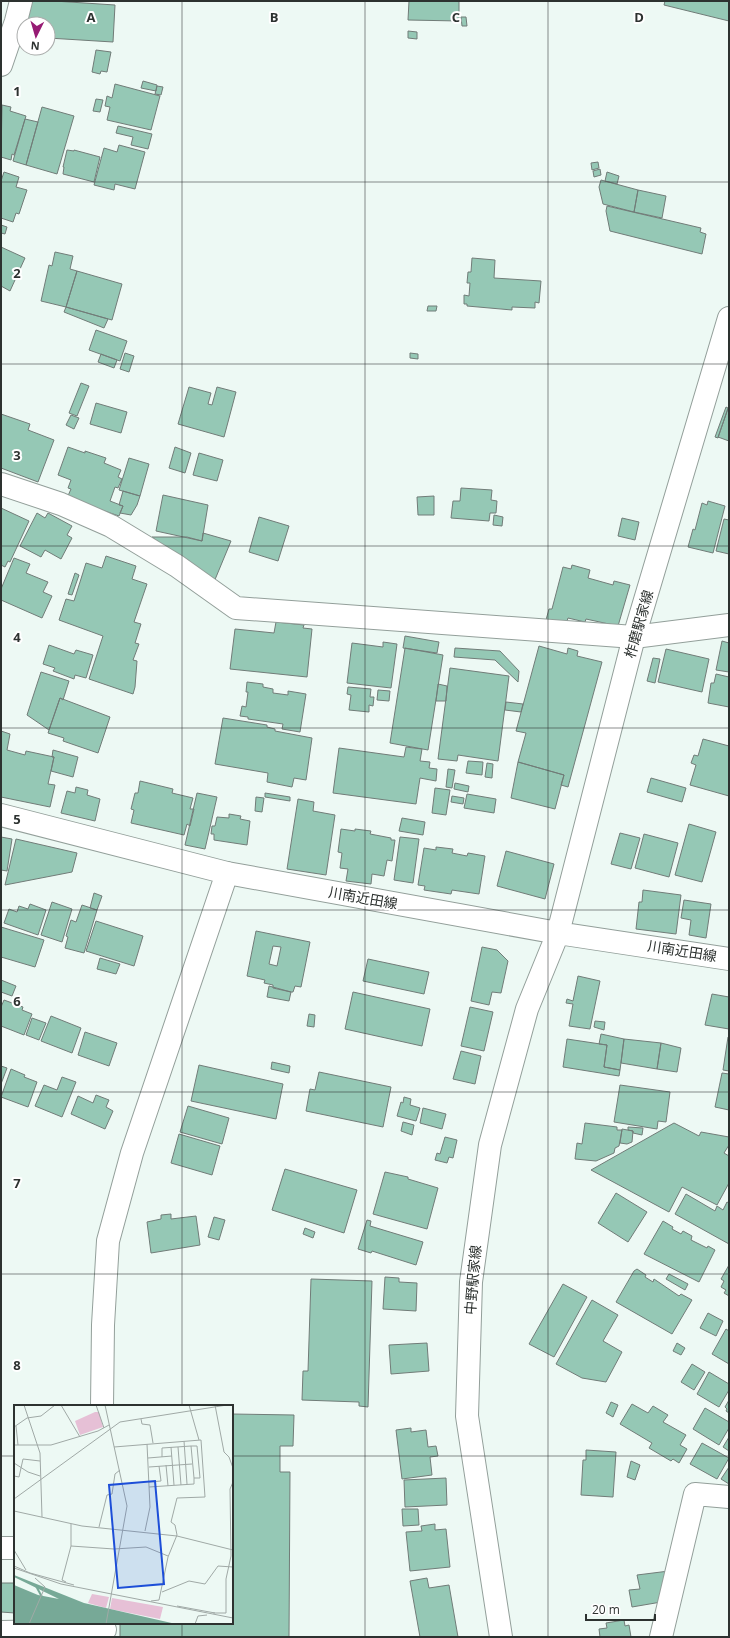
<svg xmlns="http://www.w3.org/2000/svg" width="730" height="1638" viewBox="0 0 730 1638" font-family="'Open Sans','Noto Sans JP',sans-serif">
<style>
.building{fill:#95c8b5;stroke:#717c78;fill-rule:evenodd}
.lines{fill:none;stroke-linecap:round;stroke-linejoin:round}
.minor-casing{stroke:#939f9a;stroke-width:24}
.secondary-casing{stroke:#939f9a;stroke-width:24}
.minor{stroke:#fff;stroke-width:22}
.secondary{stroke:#fff;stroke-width:22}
.grid{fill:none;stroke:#2d3230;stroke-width:1;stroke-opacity:0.55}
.labels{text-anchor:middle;stroke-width:4;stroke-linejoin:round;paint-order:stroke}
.street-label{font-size:14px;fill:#2d3230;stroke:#fff}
.inset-river{fill:none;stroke:#77a997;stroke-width:2}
.inset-road{fill:none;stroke:#a0a9a6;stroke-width:1}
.view{fill:#1d4ed8;fill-opacity:0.15;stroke:#1d4ed8;stroke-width:2}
.inset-edge{fill:none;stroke:#2d3230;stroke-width:2}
.grid-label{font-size:13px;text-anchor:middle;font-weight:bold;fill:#2d3230;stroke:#fff;stroke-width:4;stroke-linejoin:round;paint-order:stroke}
</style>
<rect width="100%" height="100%" fill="#edf9f4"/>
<path class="building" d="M23 1H54L115 5 113 42 48 38V24H24V36H20Z
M409 1H459V21L408 20Z
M665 1H729V21L664 5Z
M461 17H466L467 26H462Z
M408 31 417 32V39L408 38Z
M96 50 111 52 107 72 101 71 100 74 92 72Z
M143 81 157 85 156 91 141 88Z
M115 84 160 96 151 130 107 120 110 107 105 106 107 96 112 98Z
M157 86 163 87 161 95 155 94Z
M96 99 103 100 100 112 93 111Z
M2 105 11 107 10 111 26 116 14 155 12 154 11 160 1 157Z
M42 107 74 116 57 174 26 165Z
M25 119 38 122 26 165 13 161Z
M118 126 152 134 148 149 131 145 133 137 116 133Z
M119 145 145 152 135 189 115 184 114 190 94 185 104 148 117 152Z
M67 150 74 151V150L100 157 94 182 63 174 64 167H63Z
M598 162 599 168 592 170 591 163Z
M600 169 601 175 594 177 593 171Z
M4 172 19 177 16 187 27 190 19 214 16 213 13 222 1 218V181Z
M607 172 619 176 617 184 605 181Z
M601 180 638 190 634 212 603 204 599 187Z
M638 190 666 196 662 218 634 212Z
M607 206 701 228 700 232 706 234 702 254 610 231 606 211Z
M1 225 7 227 5 234 1 233Z
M1 247 25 258 10 291 1 286Z
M55 252 73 256 70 269 77 271 66 307 41 301 49 265 52 266Z
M472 258 495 260 494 278 541 281 539 303 535 302V308L512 307V310L467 306V304H464V295L469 296 470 283H467L468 272H471Z
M77 271 122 284 112 320 66 307Z
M428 306H437L436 311H427Z
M66 307 108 319 104 328 64 312Z
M96 330 127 341 120 361 89 350Z
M125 353 134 356 129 372 120 369Z
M410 353 418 354V359L410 358Z
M101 354 117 360 114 368 98 362Z
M81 383 89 386 77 416 69 413Z
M189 387 211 393 208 404 212 405 217 387 236 392 224 437 178 424Z
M96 403 127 412 121 433 90 424Z
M729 406V441L718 437Z
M726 407 728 408 718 438 715 437Z
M1 414 30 424 28 430 54 440 38 482 1 468Z
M71 415 79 418 74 429 66 425Z
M68 447 85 453V451L106 458 104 463 121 470 118 477 122 479 118 488 115 487 110 501 123 506 119 516 67 498 71 489 68 488 71 480 58 475Z
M175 447 191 453 185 473 169 468Z
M199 453 223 460 217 481 193 475Z
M129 458 149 464 140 496 119 490Z
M461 488 492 490 491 500 497 501 496 513H490L489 521 451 518 453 501H460Z
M123 491 140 496 137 505 131 515 120 513 123 506 119 505Z
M163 495 208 505 202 541 156 531Z
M434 496V515H418L417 497Z
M708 501 725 506 713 553 688 547 693 529 695 530 702 503 707 505Z
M1 508 29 521 10 562 8 561 5 567 1 565Z
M37 513 45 518 48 513 72 526 67 535 72 538 61 559 45 550 41 557 20 546Z
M494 515 503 517 502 526 493 525Z
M259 517 289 526 278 561 249 552Z
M622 518 639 522 635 540 618 536Z
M724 519 729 520V554L716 551Z
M203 533 231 541 214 582 195 570 152 537H187L202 541Z
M106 556 136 566 132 579 147 584 134 622 141 624 135 643 139 644 133 660 137 661 135 687 133 694 89 679 103 636 59 620 66 599 74 601 86 563 102 568Z
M14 558 30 564 26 573 48 582 43 592 52 596 42 618 1 600V589Z
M572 565 590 570 588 578 613 585 614 581 630 585 618 626 586 619 585 622 568 618 566 624 546 620 549 609H552L563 567 571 569Z
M75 573 79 575 72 595 68 594Z
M276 622 304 625 303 628 312 629 307 677 230 669 235 629 274 633Z
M405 636 439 642 437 653 403 648Z
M722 641 729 643V672L716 670Z
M383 642 397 644 391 688 347 683 352 643 383 647Z
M49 645 74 654 76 650 93 655 86 678 75 675 74 679 53 671 55 668 43 664Z
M539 646 567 654 568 648 578 651 577 656 602 662 568 787 561 785 564 775 518 762 526 733 516 731Z
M405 648 443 655 428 750 390 743Z
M455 648 500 651 519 671 518 682 495 660 454 657Z
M666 649 709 659 702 692 658 682Z
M653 658 660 659 655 683 647 681Z
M450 668 509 676 498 761 458 755 457 761 438 759Z
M41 672 69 681 63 700 60 698 49 730 27 715Z
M716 674 729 677V707L708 703 711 683H714Z
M247 682 263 684V687L273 689V693L288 695V691L306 694 300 732 282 729 283 724 248 719V717L240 716 242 706 246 707 248 692H246Z
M438 684 447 686 446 701H436Z
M348 687 371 689 370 697H374L373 706 369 705V712L349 710 351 695 347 694Z
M378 690 390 691 389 701 377 700Z
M60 698 110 717 98 753 63 741 64 738 48 733Z
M506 702 523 704 521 712 505 710Z
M223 718 267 725V727L275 729V731L312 738 306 780 294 778 292 787 267 782 268 773 215 764Z
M1 731 10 734 7 750 25 755 26 751 54 757 48 784 55 785 50 807 1 797Z
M703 739 729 746V796L690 785 696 765 691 763 694 755 698 756Z
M406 747 422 749 420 761 430 762 429 768 437 769 436 781 420 778 416 804 333 793 339 748 404 757Z
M53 750 78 757 73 777 51 771 54 757H52Z
M468 761 483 762 482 775 466 773Z
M518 762 564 775 555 809 511 798Z
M487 763 493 764 492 778 485 777Z
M448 769 455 770 452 788 446 787Z
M651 778 686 788 682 802 647 792Z
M140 781 173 789 172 793 193 798 190 809H194L190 826 187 824 184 835 131 823 134 810 131 809 135 793H138Z
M455 783 469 786 468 792 454 789Z
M76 787 88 790 87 795 100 799 95 821 61 813 67 791 75 793Z
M435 788 450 790 446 815 432 813Z
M197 793 217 797 205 849 185 845Z
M265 793 290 797V801L265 797Z
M467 794 496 799 494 813 464 808Z
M452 796 464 798 463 804 451 802Z
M256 797 264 798 262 812 255 811Z
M298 799 314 802 313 811 335 815 326 875 287 869Z
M229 814 241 816 240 819 250 821 247 845 214 840V834H211L212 826H215L217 817 229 818Z
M402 818 425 822 423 835 399 831Z
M689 824 716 832 702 882 675 875Z
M341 829 355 831V829L371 831 370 834 391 838V840H395L392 861 387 860 384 876 372 874 371 884 346 881 348 869 340 868 342 853 338 852Z
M620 833 640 838 631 869 611 864Z
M644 834 678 843 669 877 635 868Z
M1 837 12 839 7 871 1 870Z
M400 837 419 839 413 883 394 880Z
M16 839 77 853 72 872 5 885Z
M436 847 453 849 452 853 467 856 468 853 485 856 479 894 452 890 451 894 424 890 425 886 418 885 424 848 436 850Z
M506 851 554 864 545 899 497 886Z
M643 890 681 895 676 934 636 929 639 902H642Z
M94 893 102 896 97 910 90 908Z
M684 900 711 904 706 938 689 935 691 920 681 918Z
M52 902 72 909 62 942 41 935Z
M30 904 46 910 38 935 4 923 9 909 17 912 19 906 28 909Z
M82 905 97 910 84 953 65 948 68 937 66 936 71 920 76 922Z
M96 921 143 936 134 966 86 951Z
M1 927 44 940 35 967 1 957Z
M256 931 310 942 301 987 295 986 293 992H291L273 988V985L264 983 265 980 247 976ZM273 946 281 947 277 966 269 964Z
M482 947 497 950 508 961 501 993 492 992 489 1005 471 1001Z
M100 958 120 964 116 974 97 969Z
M368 959 429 972 424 994 363 981Z
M578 976 600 981 590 1029 569 1026 573 1004 566 1003 567 999 573 1001Z
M1 980 16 986 12 996 1 992Z
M269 986 291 992 289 1001 267 997Z
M353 992 430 1009 422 1046 345 1029Z
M712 994 729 997V1029L705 1025Z
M4 1000 23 1007 22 1010 32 1014 24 1035 1 1026V1007Z
M470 1007 493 1012 484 1051 461 1046Z
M309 1014 315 1015 314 1027 307 1026Z
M51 1016 81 1028 72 1053 41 1041Z
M32 1018 46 1023 39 1040 26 1035Z
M595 1021 605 1022 604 1030 594 1027Z
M85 1032 117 1043 109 1066 78 1055Z
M601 1034 624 1039 620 1070 604 1067 607 1045 599 1044Z
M728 1037H729V1071L723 1070Z
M567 1039 607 1045 604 1067 620 1070 619 1076 563 1067Z
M624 1039 661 1043 657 1069 621 1063Z
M661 1043 681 1048 677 1072 657 1069Z
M461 1051 481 1056 475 1084 453 1079Z
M272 1062 290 1066 289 1073 271 1069Z
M199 1065 283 1084 276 1119 191 1101Z
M1 1066 7 1068 1 1084Z
M11 1069 25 1075 24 1077 37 1082 28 1107 1 1097Z
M319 1072 391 1087 383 1127 306 1111 310 1089 315 1090Z
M722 1073 729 1074V1110L715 1107Z
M62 1077 76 1082 62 1117 35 1106 44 1085 57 1090Z
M620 1085 670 1092 666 1122 658 1121 657 1129 614 1122Z
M96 1095 109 1100 106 1107 113 1111 105 1129 71 1114 78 1096 93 1103Z
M404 1097 411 1099 410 1105 420 1108 416 1121 397 1116 401 1102 403 1103Z
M188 1106 229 1118 222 1144 180 1132Z
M423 1108 446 1114 442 1129 420 1123Z
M403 1122 414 1125 412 1135 401 1131Z
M585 1123 617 1127V1130H622L619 1146 615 1148 614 1153 596 1161 575 1159 577 1143 582 1144Z
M674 1123 699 1136 701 1132 729 1137V1145L724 1153 729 1156V1183L717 1205 682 1187 669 1212 591 1170Z
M628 1127 643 1128 642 1135 633 1133V1131L628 1130Z
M622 1129 633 1131 632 1142 627 1144 620 1143Z
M179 1134 220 1146 212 1175 171 1163Z
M445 1137 457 1140 453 1158 449 1157 447 1163 435 1160 437 1153 440 1154Z
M285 1169 357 1190 344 1233 272 1210Z
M385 1172 408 1177V1179L438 1188 427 1229 373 1214Z
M616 1193 647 1212 628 1242 598 1223Z
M686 1194 715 1211 717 1206 723 1210 727 1202 729 1203V1244L675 1214Z
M171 1214V1219L196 1216 200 1245 151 1253 147 1222 161 1219V1215Z
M214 1217 225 1220 219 1240 208 1237Z
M367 1220 371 1221 370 1226 423 1242 416 1265 372 1251 371 1253 358 1249Z
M663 1221 673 1227 672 1229 681 1234 683 1231 692 1236 691 1240 707 1248 708 1246 715 1250 699 1282 644 1254Z
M305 1228 315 1232 313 1238 303 1234Z
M729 1265V1296L724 1293 726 1290 721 1287 724 1281 721 1279Z
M637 1269 646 1275 645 1277 653 1282 654 1279 679 1296 681 1294 692 1300 672 1334 616 1302 634 1271Z
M669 1274 688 1284 685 1290 666 1279Z
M385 1277 399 1278V1282L417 1283 416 1311 383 1309Z
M311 1279 372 1281 368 1407 359 1406V1402L302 1400 303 1371H308Z
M563 1284 587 1297 554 1357 529 1344Z
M592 1300 618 1315 603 1341 622 1352 606 1382 582 1378 556 1364Z
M708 1313 723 1321 716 1336 700 1328Z
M726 1329 729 1331V1364L712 1354Z
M427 1343 429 1371 391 1374 389 1345Z
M677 1343 685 1348 681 1355 673 1351Z
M692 1364 705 1372 694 1390 681 1382Z
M709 1372 729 1384V1390L719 1407 697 1394Z
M729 1400V1413L726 1411 727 1409 725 1407Z
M611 1402 618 1405 613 1417 606 1413Z
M632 1404 648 1413 653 1406 668 1415 663 1422 686 1435 680 1445 687 1449 679 1463 673 1459 671 1461 649 1448 652 1443 620 1424Z
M705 1408 729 1422V1428L719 1445 693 1429Z
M232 1414 294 1415 293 1446H280V1472H290L289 1637H120V1623H232Z
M411 1428V1432L426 1430 428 1447 436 1446 438 1456 430 1457 432 1475 402 1479 396 1430Z
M729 1437V1451L723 1447Z
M702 1443 729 1458 717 1479 690 1464Z
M586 1450 616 1452 613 1497 581 1495 583 1460H586Z
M631 1461 640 1465 635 1480 627 1477Z
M729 1467V1484L721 1479Z
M446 1478 447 1505 405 1507 404 1480Z
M402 1509H418L419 1525 403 1526Z
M435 1524V1530L446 1529 450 1567 410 1571 406 1532 422 1531 421 1526Z
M669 1571 667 1601 632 1607 629 1590 640 1589 637 1575Z
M427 1578 429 1588 449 1585 458 1637H420L410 1581Z
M1 1583H15V1613L1 1612Z
M624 1620 625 1626 629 1625 631 1637H600L599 1629 607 1628 606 1623Z"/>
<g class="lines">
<g class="minor-casing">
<path id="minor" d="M1 65 16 21 21 1
M1 484 61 504 111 526 177 566 236 608 634 637 729 625
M102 1406 103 1325 108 1241 132 1153 227 873
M1 1548H15
M1 1632 105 1630
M661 1637 695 1494 729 1497"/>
</g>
<g class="secondary-casing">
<path id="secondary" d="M1 815 227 873 558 933 729 959
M501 1637 467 1416 471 1282 490 1145 527 1009 558 933 634 637 729 318"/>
</g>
<use href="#minor" class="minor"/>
<use href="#secondary" class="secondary"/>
</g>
<path class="grid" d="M182 1V1406M365 1V1637M548 1V1637M1 182H729M1 364H729M1 546H729M1 728H729M1 910H729M1 1092H729M1 1274H729M1 1456H15M232 1456H729M182 1623V1637"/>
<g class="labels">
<g class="street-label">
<text transform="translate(639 624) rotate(-74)" y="5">柞磨駅家線</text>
<text transform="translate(363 898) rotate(10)" y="5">川南近田線</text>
<text transform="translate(682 951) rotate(9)" y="5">川南近田線</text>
<text transform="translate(473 1280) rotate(-85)" y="5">中野駅家線</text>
</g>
</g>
<g transform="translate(14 1405)">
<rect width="219" height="219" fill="#edf9f4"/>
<path d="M81 7H85L89 22 66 30 61 16ZM78 189 95 192 92 203 74 198ZM98 193 149 202 146 214 96 204Z" fill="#e6c0d6"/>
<path d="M0 170 70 198 162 219 0 218V180L24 190 45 194 0 172Z" fill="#77a997"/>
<path class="inset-river" d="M22 181 28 192"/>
<path class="inset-road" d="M10 0 26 48 28 112M47 0 66 32M82 0 90 23M91 0 113 101 92 219M175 0 185 35M201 0 210 47 215 52 219 63M127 14 128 19 136 20 139 38M2 21 4 40M0 22 13 13 27 11 41 0M170 36 173 79M0 40H37L84 26 95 20M100 42 187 35 191 92 163 93 157 117 161 120 163 130 154 152 145 195 137 196M157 42 160 80M164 42 167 80M148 52V43L177 41H183L186 73H180L177 41M134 53 158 51M0 58 14 67 26 71M152 60 154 81M135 62 178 59M0 71 5 72 9 54 26 56M135 77 147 76 145 61M135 82 180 79V73M0 94 106 17 213 0M0 106 68 121 163 131 219 145M85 122 93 90 98 89 101 69 106 65M131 126 136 102 133 39M57 141 100 144 132 142 154 151M0 145 12 165M0 161 16 168 60 180M0 163 47 179 219 213M52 177 48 175 57 141V119M148 187 175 176 191 179 204 161 219 162M163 201 201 208M199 208H212V174L217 151 216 84 219 77M15 219 31 182 21 173M181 219 184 211 193 210"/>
<path class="view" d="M141 76 150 179 104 183 95 80Z"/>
<rect width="219" height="219" class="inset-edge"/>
</g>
<g class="grid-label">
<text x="91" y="22">A</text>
<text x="274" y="22">B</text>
<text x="456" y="22">C</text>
<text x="639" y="22">D</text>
<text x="17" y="96">1</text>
<text x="17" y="278">2</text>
<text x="17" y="460">3</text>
<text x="17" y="642">4</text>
<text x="17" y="824">5</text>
<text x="17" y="1006">6</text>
<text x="17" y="1188">7</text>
<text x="17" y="1370">8</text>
</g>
<rect width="730" height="1638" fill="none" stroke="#2d3230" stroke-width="4"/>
<g transform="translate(36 36) rotate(185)"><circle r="19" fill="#ffffff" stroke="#abadac"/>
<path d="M0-3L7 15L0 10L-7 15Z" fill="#971b74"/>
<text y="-6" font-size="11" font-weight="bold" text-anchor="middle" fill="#2d3230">N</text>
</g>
<path d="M586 1614v6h69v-6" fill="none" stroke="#2d3230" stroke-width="2"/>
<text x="592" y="1614" font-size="12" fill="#2d3230" stroke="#ffffff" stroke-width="3" paint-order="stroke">20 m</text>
</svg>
